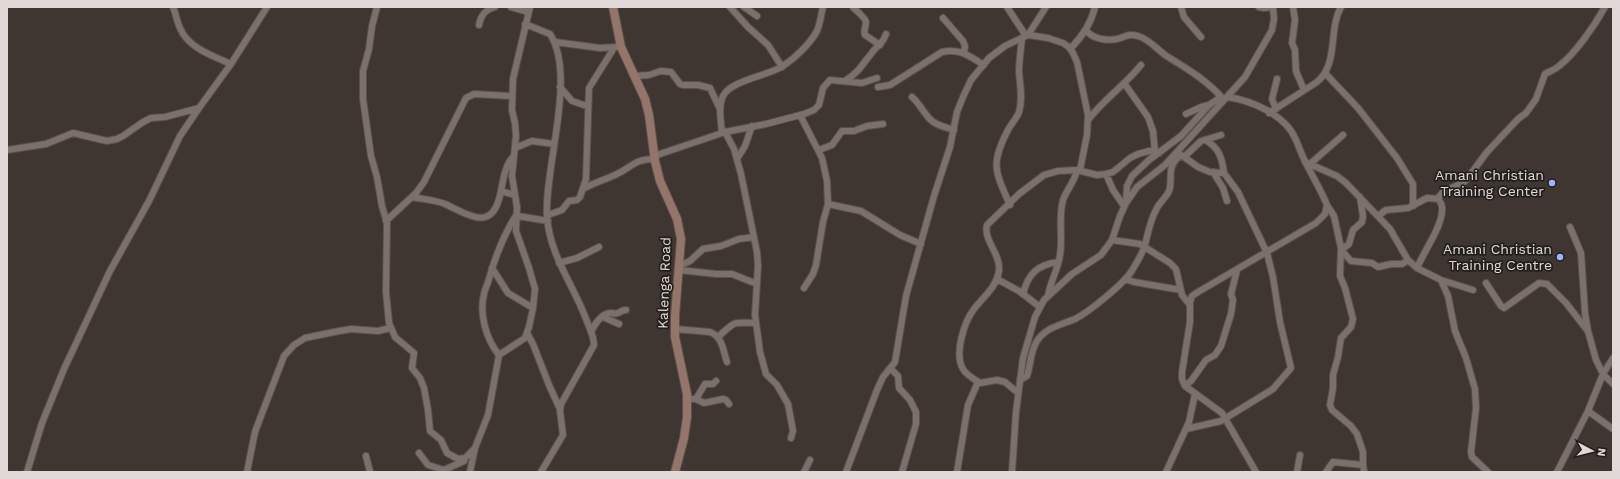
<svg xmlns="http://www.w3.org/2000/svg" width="1620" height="479" viewBox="0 0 1620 479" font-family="'Work Sans',sans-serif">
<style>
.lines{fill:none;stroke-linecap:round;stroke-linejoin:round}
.street-casing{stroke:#5a514e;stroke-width:8}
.secondary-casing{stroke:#5a514e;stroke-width:10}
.street{stroke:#7b706c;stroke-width:6}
.secondary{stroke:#95756a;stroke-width:8}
.poi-dot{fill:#9eb4fd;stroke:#221e1c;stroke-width:1.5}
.labels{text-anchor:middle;stroke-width:3.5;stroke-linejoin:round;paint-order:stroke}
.poi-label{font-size:14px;fill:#e0d9d7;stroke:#221e1c;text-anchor:end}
.street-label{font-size:14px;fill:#e0d9d7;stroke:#221e1c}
</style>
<rect width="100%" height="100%" fill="#3f3531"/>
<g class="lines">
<g class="street-casing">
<path id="street" d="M173 7C176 14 177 22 180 28 188 48 213 56 231 64
M377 7 372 26 369 49 363 71V99L371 156 377 177 382 206 387 223 386 292 389 323 395 337 414 353 412 368 420 378 424 388 428 410 430 431 441 440 447 453 458 459 465 458 475 448
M511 7 528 12
M730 7 748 27 768 45 782 67
M744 7 757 16
M853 7C856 11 865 17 866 22 866 27 863 30 865 35L880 45
M1007 7 1026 36
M1181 7 1184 17 1201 37
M1259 7 1264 8 1272 7
M1293 7 1295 20 1292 43 1295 50 1296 71 1304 90
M943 18 963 41 965 46 964 53
M525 24 550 34C577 76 544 168 547 217 550 256 573 284 586 319 589 327 594 336 594 345L561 404 560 411 563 435 541 472
M479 25C481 15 485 10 495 7
M1086 30C1092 39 1107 41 1117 39 1126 37 1127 33 1138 36 1151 40 1157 50 1168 57 1188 69 1209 82 1224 100
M1028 35 1046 7
M555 42 600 48 617 47
M1070 49C1082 37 1091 24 1095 7
M1325 73 1358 108 1397 158 1413 184V206
M634 76 649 75 661 71 671 72 680 84 683 85H698L710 88 720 109
M845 81C860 71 860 67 871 54 876 46 883 44 886 34
M1124 83 1148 117 1153 131 1155 152
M560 87 572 101 587 106
M878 87 890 85 942 52C960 48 969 56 984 65
M912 97C919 103 922 110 928 117 934 125 945 127 954 130
M1227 97C1251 100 1285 115 1295 138 1299 146 1301 154 1305 161 1312 176 1321 190 1327 205L1325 214 1316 223 1198 292 1192 296 1190 302V322L1182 372V379L1185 386 1222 413 1256 472
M1276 109 1272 99 1277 79
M1269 113 1317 82C1339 64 1328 30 1341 7
M1186 114 1201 107 1209 105
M800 115 822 158 827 181 828 204 823 222 816 265 813 274 804 288
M1088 120C1104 99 1125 85 1141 65
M725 132 734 149 741 174 757 252 758 266 755 315 760 352 766 374 777 385 788 404 793 431 791 438
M722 133C721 121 718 107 723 96 731 80 768 76 783 66 795 58 810 44 817 31 820 24 821 15 823 7
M1205 140C1219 147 1222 158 1224 173
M515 148 532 141 554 144
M7 150 46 144 73 133 107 141 117 139 123 136 143 122 151 118 165 117 199 108
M819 150 832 145 842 131H854L867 126 883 124
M1177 152 1198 167 1210 172 1224 173 1238 192 1267 253 1273 277 1280 322 1291 368 1273 389 1221 421 1186 429
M654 156 725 132 766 124 804 114 814 110 819 105 823 88 830 80 862 83 877 78
M1184 157 1201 141 1221 135
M737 159 745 146 752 126
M1305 162 1337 176 1346 183 1390 229 1408 260 1417 268 1441 280 1448 296 1455 331 1466 358 1475 389 1476 408 1471 452 1472 457 1488 472
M1310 164 1343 135
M1213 172 1223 188 1227 201
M1106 174 1113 190 1124 206
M583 189C593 183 604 180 615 175 631 168 634 159 654 159
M501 191 515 195
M412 197C422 199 435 200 445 204 465 213 490 232 499 199 503 186 503 169 512 158
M1126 203 1127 186 1132 176 1149 160 1181 136 1209 105 1221 97
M828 204 861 211 900 235 921 244
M1010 205C995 171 990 164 1008 130 1011 124 1017 118 1019 112 1023 99 1020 85 1019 72 1019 61 1021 49 1022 38
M1327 205 1334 216 1341 248 1340 276 1345 288 1353 319 1351 327 1341 338 1338 357 1333 375V388L1330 405 1332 410 1351 426 1357 434 1363 452V465L1364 472
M548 215 562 210 569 201 577 200 580 197 586 179 589 88 614 48
M518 216 548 221
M1378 216 1386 210 1408 208 1427 198 1439 199
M386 221 416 193 424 182 466 98 474 94 512 96
M1570 227 1581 253 1585 313 1588 331 1596 360 1603 374 1613 384
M1112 240 1140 244 1170 263 1176 269 1182 295 1190 305
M1341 250 1349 244 1353 230 1362 222 1363 216 1360 197
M1342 251 1351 261 1372 263 1378 267 1391 264H1402L1408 260
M559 263 577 258 599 247
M679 266 690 261 703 249 721 246 739 239 754 237
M492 268 508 293 533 308
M1417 268C1424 251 1444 224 1442 207 1442 203 1439 201 1438 198L1443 192 1464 182 1467 179 1487 152 1518 119 1526 113 1536 99 1545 74C1550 71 1555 70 1559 66 1575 54 1595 25 1605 7
M679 270 716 274H732L757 284
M997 279 1019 291 1040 307
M1125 279 1134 282 1181 290
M1441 280 1473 290
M1486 283 1501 306 1504 308 1539 283 1547 284 1566 303 1587 330
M1023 294C1028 274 1037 265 1058 262
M1048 296C1050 282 1058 270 1060 255 1063 237 1058 218 1063 200 1067 189 1075 181 1077 170
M603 317 619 324
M675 329 710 332C723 337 723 351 727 362
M591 332C595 324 601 313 611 313 613 313 615 314 618 313 621 312 622 310 626 310
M527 333 533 344 549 385 559 407
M718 337C737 320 731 323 756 323
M499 355C486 339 479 314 484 294 485 288 488 284 489 279 495 257 503 237 515 217
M890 368 898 376 899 388 910 400 916 412V424L902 472
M1020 380 1027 376C1031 364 1030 352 1037 341 1046 327 1061 325 1075 319 1089 312 1122 285 1131 272 1136 264 1142 255 1145 245 1148 233 1150 220 1157 208 1160 202 1169 195 1170 188 1172 174 1167 166 1181 155
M1185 386 1191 381 1206 360 1215 355 1221 346 1231 314 1233 300 1231 294 1237 270
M1018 393 1005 382 997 380 980 383C974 379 966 375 963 369 954 354 964 322 974 309 984 296 996 288 999 271 1001 254 983 240 987 225L1019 194 1044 175 1058 171 1077 170 1097 175 1106 174 1113 172 1130 158 1138 154 1149 151 1159 153
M687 399H696L704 403 723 399 726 400 729 404
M696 399 705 384H713L716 381
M1588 411 1613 429
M419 453 428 465 444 470 464 461
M366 456 370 472
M27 472 42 423 64 369 110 271 149 201 180 136 199 108 231 64 267 7
M247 472 255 432 261 416 284 356 294 345 305 338 334 332 351 329 378 331 390 328
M470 472 475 448 488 415 499 355 525 338 529 327 533 308 535 289 529 268 516 231 517 207 512 176 516 136 515 123 512 110 513 79 530 7
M804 472 810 460
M846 472 877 390 883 377 895 362 906 296 934 196 950 147 957 112 963 97 971 80 989 58 1005 46 1028 35 1035 36 1048 38 1063 43 1069 47 1073 53 1077 62 1088 115 1087 135 1080 170
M957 472 968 405 978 382
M1012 472 1016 412 1023 358 1035 317 1044 300 1072 274 1101 255 1112 240 1120 216 1126 203 1137 187 1165 165 1245 77 1272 30 1274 19 1273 7
M1166 472 1189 422 1195 394
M1297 472 1300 455
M1326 472 1333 462 1363 465
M1557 472 1588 411 1603 374 1613 358"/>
</g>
<g class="secondary-casing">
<path id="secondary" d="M613 7 621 47 645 99 649 115 655 161 660 181 677 219 681 239 675 316V337L687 394V417L684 438 675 472"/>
</g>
<use href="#street" class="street"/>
<use href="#secondary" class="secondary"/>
</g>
<g class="poi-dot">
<circle cx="1552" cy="183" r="4"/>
<circle cx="1560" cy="257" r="4"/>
</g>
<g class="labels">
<g class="poi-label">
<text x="1544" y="180">Amani Christian<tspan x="1544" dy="16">Training Center</tspan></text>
<text x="1552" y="254">Amani Christian<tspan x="1552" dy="16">Training Centre</tspan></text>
</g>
<g class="street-label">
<text transform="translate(664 283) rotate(-88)" y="5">Kalenga Road</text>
</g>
</g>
<rect width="1620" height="479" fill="none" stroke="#e0d9d7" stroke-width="16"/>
<g transform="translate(1592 451) rotate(97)" stroke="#221e1c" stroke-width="3" paint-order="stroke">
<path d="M0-3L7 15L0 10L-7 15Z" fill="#e0d9d7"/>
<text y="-6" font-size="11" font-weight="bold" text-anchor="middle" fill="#e0d9d7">N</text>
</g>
</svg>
